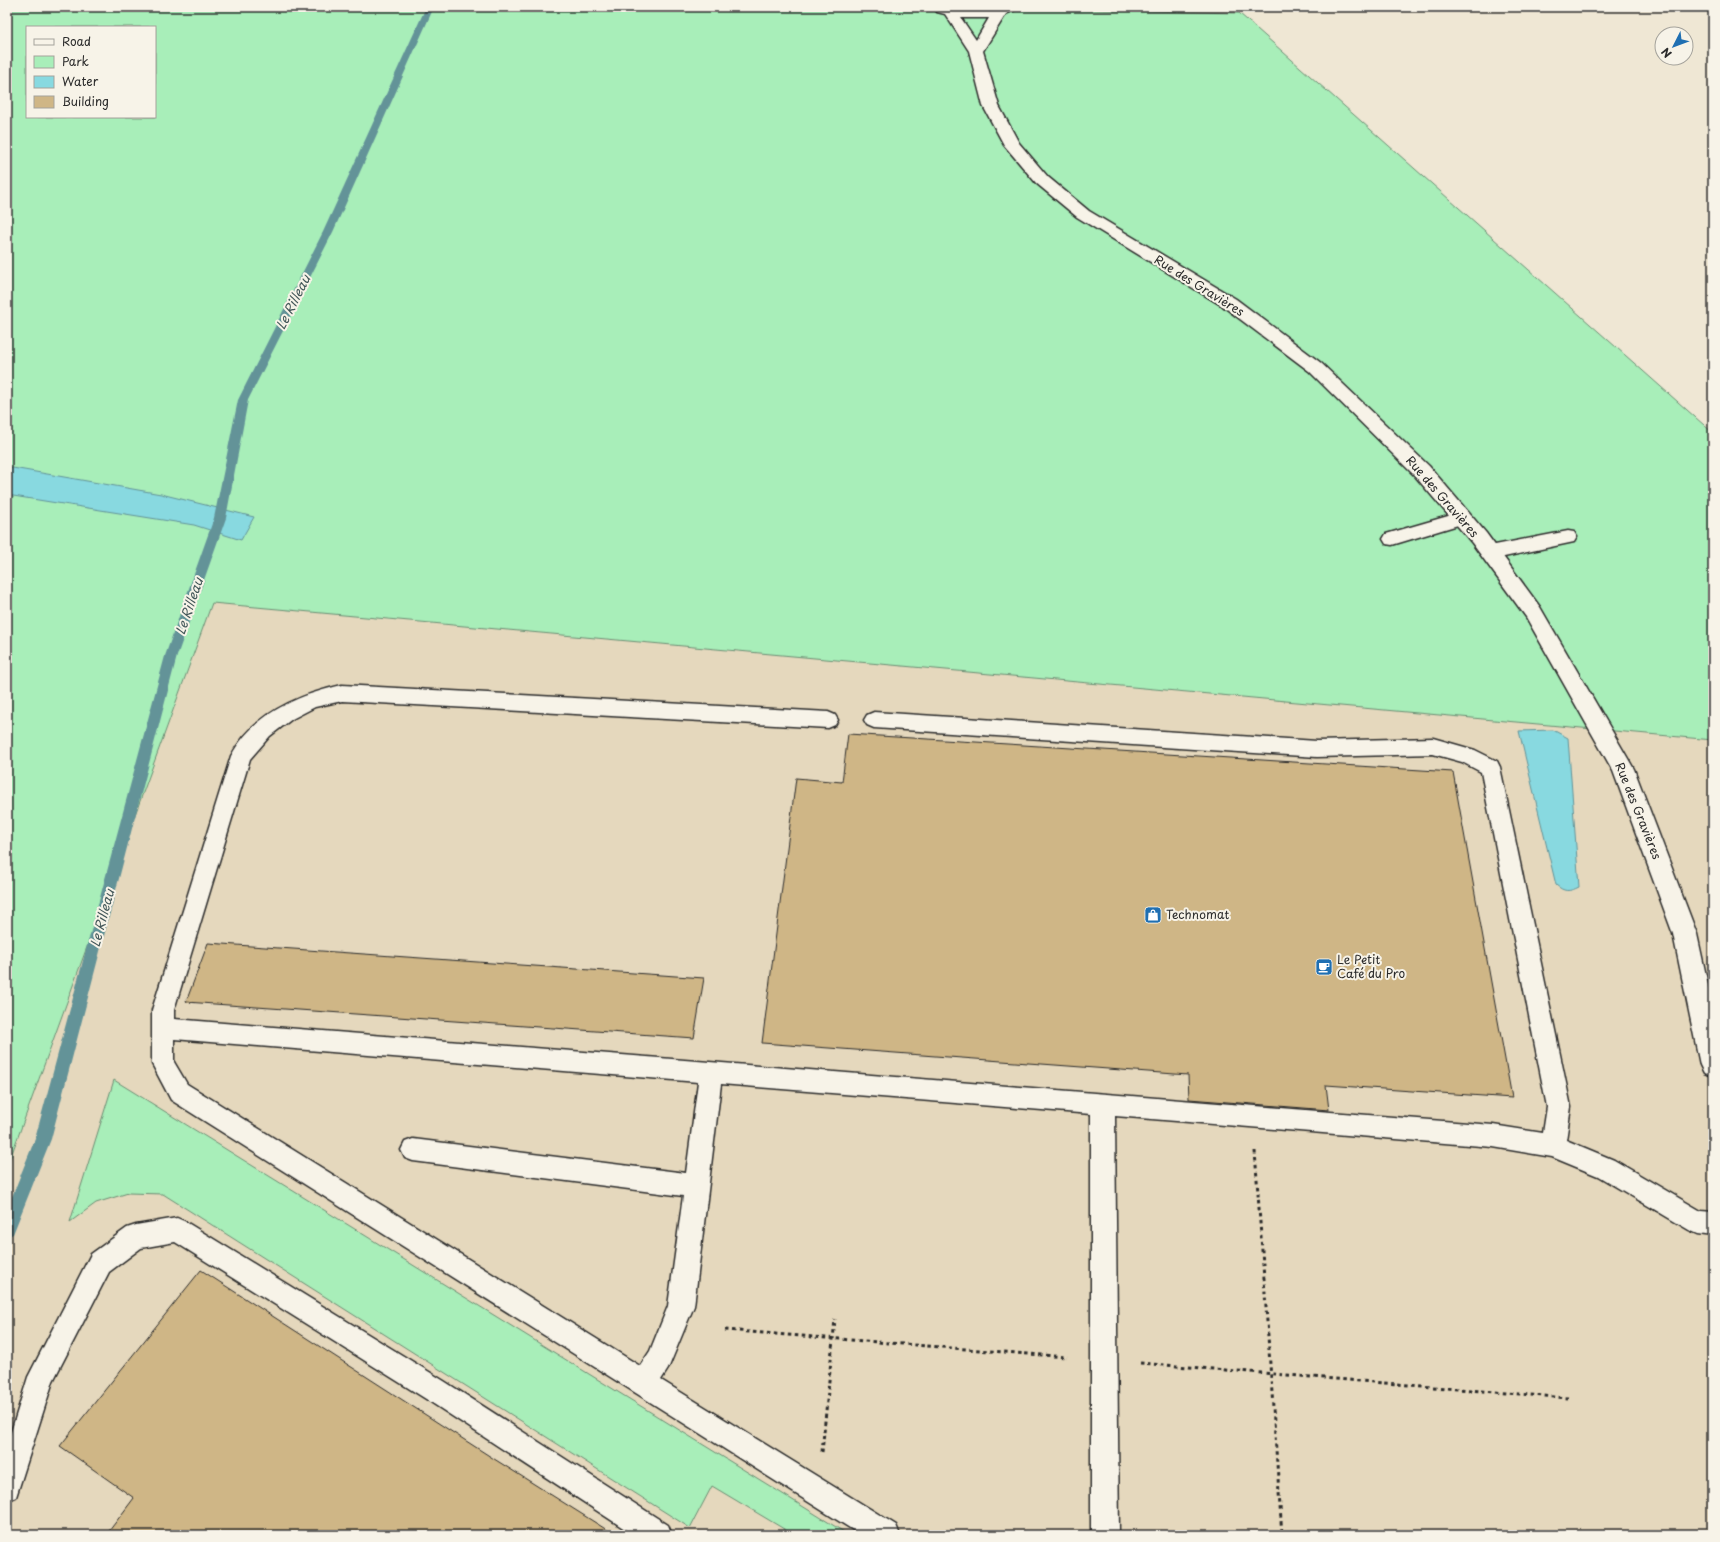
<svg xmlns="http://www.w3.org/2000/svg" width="1720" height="1542" viewBox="0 0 1720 1542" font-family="'Playpen Sans',sans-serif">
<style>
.built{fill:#e5d8bd}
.green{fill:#a8eeb9;stroke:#6a8c72;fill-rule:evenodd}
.water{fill:#88d9e0;stroke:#639398}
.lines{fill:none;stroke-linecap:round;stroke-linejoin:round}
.stream{fill:#639398;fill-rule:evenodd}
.building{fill:#cfb686;stroke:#2b2b2b}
.lane-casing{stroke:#2b2b2b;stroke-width:3}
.secondary-casing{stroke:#2b2b2b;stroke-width:3}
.path{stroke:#2b2b2b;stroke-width:3;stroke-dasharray:3.5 3.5;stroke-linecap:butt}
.lane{fill:#f7f3e8;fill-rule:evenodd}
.secondary{fill:#f7f3e8;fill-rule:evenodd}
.labels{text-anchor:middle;stroke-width:4;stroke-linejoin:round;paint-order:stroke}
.street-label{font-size:12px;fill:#2b2b2b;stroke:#f7f3e8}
.poi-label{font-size:12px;fill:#2b2b2b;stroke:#f7f3e8;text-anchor:start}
.water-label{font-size:13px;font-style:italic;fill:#425658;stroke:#f7f3e8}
</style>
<rect width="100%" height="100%" fill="#efe7d4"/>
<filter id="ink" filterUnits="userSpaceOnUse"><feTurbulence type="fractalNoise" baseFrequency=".025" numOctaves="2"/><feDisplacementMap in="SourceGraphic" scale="8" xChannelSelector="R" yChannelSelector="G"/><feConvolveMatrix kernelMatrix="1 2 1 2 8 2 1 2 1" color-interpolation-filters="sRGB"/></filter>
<g filter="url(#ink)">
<path class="built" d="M212 603 1713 740V1535H7V1167Z"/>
<path class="green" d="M7 7H951L1239 13 1713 433V740L212 603 7 1167ZM27 27H155V117H27Z
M114 1080 849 1535H794L712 1486 690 1528 163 1194 128 1193 96 1203 70 1222Z"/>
<path class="water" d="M7 467 161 494 254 517 241 540 194 525 7 495Z
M1553 730 1568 738 1579 887C1569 892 1564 892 1556 885L1519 731Z"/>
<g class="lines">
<path class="stream" d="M426 7H434L333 232 248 400 226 518 177 656 51 1139 13 1234 7 1237V1209L35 1139 165 656 214 518 238 400 323 232Z"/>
</g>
<path class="building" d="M848 734 1453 772 1512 1098 1326 1085 1329 1110 1189 1099 1188 1075 762 1043 796 778 842 782Z
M208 943 704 978 694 1038 186 1002Z
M201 1270 491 1457 615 1535H106L134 1498 60 1446Z"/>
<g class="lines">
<g class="lane-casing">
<path id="lane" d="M1462 512 1468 514 1471 518 1468 522 1392 545 1386 544 1383 539 1386 534Z
M1568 531 1574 532 1577 537 1574 542 1490 560 1484 558 1481 553 1484 548 1490 546Z
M342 685 828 712 835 715 838 720 835 725 828 728 342 701 315 707 292 719 270 736 250 759 174 1010V1019L1493 1125 1543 1133 1547 1107 1481 772 1462 762 1433 754 1317 757 874 728 867 725 864 720 867 715 874 712 1317 741 1433 738 1475 750 1497 761 1500 767 1571 1107 1566 1140 1614 1160 1701 1211 1713 1212V1236L1698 1234 1689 1230 1598 1176 1552 1157 1493 1147 1115 1116 1119 1535H1091V1114L721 1084 694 1306 668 1369 661 1380 896 1525 900 1535H861L171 1100 152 1064V1010L231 756C253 714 298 695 342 685ZM174 1039 698 1082 686 1173 413 1139 405 1142 401 1150 405 1158 413 1161 683 1196 668 1306 650 1351 640 1366 187 1084 174 1062Z
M177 1218 186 1222 444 1381 668 1525 672 1535H634L426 1399 175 1242 141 1248 109 1272 53 1381 16 1497 7 1501V1445L28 1377 91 1254 127 1228 136 1225Z"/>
</g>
<g class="secondary-casing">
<path id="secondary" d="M936 7 976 11 998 7H1017L1015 10 1006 14 983 51 999 106 1019 143 1048 177 1089 211 1236 299 1321 363 1429 466 1486 533 1540 607 1634 769 1697 934 1713 1008V1077L1704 1073 1700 1065 1673 934 1613 771 1526 617 1472 543 1415 476 1309 371 1224 307 1077 217 1036 183 1004 145 983 106 969 51 945 14 937 12 935 9ZM961 18H989L976 40Z"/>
</g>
<path class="path" d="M1255 1151 1282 1535
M725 1330 1067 1357
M1140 1363 1568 1398
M822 1452 835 1319"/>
<use href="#lane" class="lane"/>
<use href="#secondary" class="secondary"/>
</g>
</g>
<defs>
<g id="shop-square" transform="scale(0.9)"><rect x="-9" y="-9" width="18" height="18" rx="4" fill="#1f6fb2" stroke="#f7f3e8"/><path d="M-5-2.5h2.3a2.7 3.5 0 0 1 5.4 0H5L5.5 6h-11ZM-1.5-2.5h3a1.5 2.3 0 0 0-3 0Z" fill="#fff"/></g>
<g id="cafe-square" transform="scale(0.9)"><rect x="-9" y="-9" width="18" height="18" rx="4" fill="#1f6fb2" stroke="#f7f3e8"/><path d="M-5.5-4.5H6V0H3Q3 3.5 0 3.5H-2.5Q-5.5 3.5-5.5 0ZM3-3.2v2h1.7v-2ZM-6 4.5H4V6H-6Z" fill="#fff"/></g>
</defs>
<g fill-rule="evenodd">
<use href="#shop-square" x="1153" y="915"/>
<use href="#cafe-square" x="1324" y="967"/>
</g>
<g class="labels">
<g class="street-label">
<text transform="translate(1199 286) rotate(32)" y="4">Rue des Gravières</text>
<text transform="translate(1442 497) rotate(49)" y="4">Rue des Gravières</text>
<text transform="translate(1638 811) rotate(68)" y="4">Rue des Gravières</text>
</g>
<g class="poi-label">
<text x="1166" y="919">Technomat</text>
<text x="1337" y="964">Le Petit<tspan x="1337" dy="14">Café du Pro</tspan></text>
</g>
<g class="water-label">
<text transform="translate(293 302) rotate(-63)" y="5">Le Rilleau</text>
<text transform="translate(189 606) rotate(-71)" y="5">Le Rilleau</text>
<text transform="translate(102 918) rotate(-75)" y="5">Le Rilleau</text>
</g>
</g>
<rect width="1720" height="1542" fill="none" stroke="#f7f3e8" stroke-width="24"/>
<rect x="12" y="12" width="1696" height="1518" fill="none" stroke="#2b2b2b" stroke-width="1.5" filter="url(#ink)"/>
<rect x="26" y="26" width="130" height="92" fill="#f7f3e8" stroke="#a5a39c"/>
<rect x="34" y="39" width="20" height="6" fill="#f7f3e8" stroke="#a5a39c"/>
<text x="62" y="46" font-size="12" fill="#2b2b2b">Road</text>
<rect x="34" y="56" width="20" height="12" fill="#a8eeb9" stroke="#a5a39c"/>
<text x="62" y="66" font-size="12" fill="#2b2b2b">Park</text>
<rect x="34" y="76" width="20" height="12" fill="#88d9e0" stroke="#a5a39c"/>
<text x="62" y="86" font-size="12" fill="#2b2b2b">Water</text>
<rect x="34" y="96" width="20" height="12" fill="#cfb686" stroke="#a5a39c"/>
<text x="62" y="106" font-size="12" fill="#2b2b2b">Building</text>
<g transform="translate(1674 46) rotate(228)"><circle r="19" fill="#f7f3e8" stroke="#a5a39c"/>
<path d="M0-3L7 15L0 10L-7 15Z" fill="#1f6fb2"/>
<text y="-6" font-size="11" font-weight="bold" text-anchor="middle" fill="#2b2b2b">N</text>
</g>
</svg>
